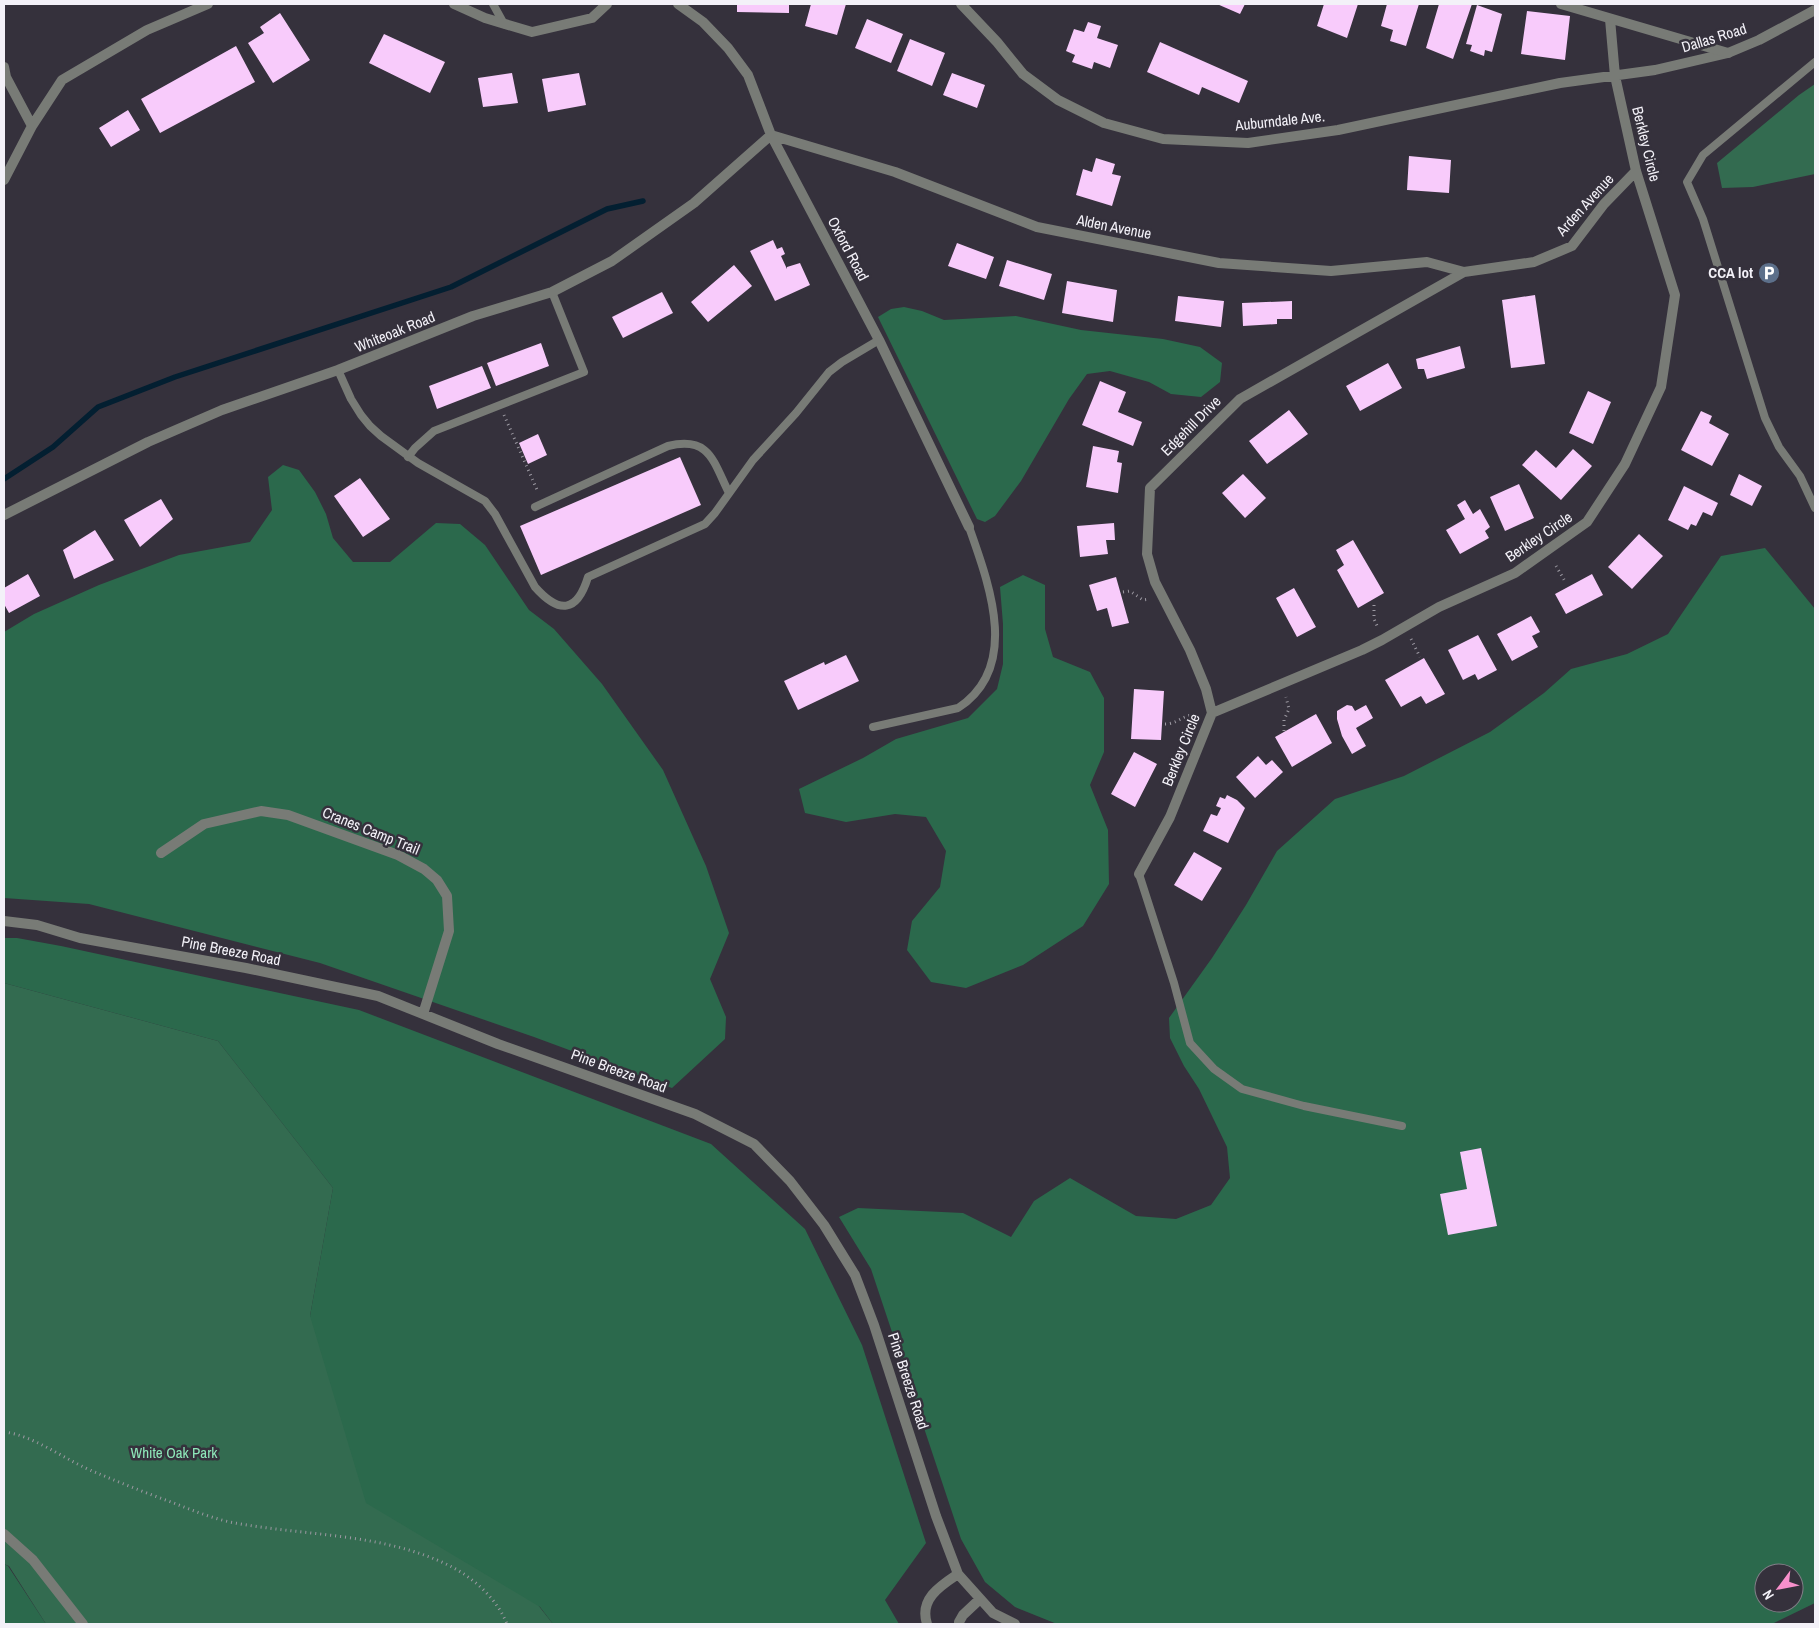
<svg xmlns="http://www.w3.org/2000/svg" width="1819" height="1628" viewBox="0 0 1819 1628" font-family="'Archivo Narrow',sans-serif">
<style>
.green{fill:#336b50}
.forest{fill:#2b694c;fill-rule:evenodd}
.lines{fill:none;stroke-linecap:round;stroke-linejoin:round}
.stream{stroke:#031f31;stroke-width:5.5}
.building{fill:#f8cbfb}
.path{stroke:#9c99a2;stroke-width:3;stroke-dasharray:1 4;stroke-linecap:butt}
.service{stroke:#787b76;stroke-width:8}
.minor{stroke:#787b76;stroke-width:10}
.tertiary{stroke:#787b76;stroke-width:10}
.labels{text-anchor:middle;stroke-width:5;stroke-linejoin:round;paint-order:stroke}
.street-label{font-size:15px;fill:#f3f1f8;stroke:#35313c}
.poi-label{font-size:15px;font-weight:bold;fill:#f3f1f8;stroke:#35313c;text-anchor:end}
.park-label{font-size:15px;fill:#8ee9ba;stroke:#35313c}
</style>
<rect width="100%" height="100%" fill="#35313c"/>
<path class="green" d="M1815 84V174L1753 187 1722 188 1717 163 1799 95Z
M4 983 218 1041 333 1188 310 1316 553 1624H46L9 1566 4 1564Z"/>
<path class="forest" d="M904 307 922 311 944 320 1016 316 1081 330 1163 339 1200 347 1222 363 1220 382 1201 397 1171 394 1149 382 1110 371 1087 374 1069 399 1021 481 995 516 985 522 977 519 878 317 891 309Z
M283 465 299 470 315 492 326 514 333 538 353 562H390L436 523 460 524 485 545 529 610 554 629 602 684 663 770 706 866 729 933 710 979 726 1017 725 1039 672 1088 534 1037 320 963 89 904 4 898V632L34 614 99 585 179 555 250 542 272 510 268 477Z
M1765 548 1815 609V1603L1772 1624H1057L1015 1607 985 1582 961 1539 871 1269 839 1217 858 1208 963 1213 1011 1237 1034 1201 1070 1178 1136 1216 1176 1219 1211 1205 1230 1178 1227 1147 1199 1089 1184 1066 1170 1038 1169 1018 1212 958 1246 905 1277 851 1335 799 1404 776 1490 732 1544 693 1571 669 1627 654 1668 634 1721 556ZM1764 1573H1794V1603H1764Z
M1023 575 1045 585V629L1053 657 1090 672 1104 698V752L1090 785 1108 830 1109 884 1083 926 1023 965 966 988 931 982 907 950 912 921 940 887 946 851 926 817 895 814 846 822 805 813 799 789 863 758 896 739 968 718 997 689 1003 664V624L1000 587Z
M4 938H17L61 946 359 1010 711 1144 805 1229 862 1345 926 1543 885 1600 899 1624H553L540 1607 366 1503 310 1316 333 1188 218 1041 4 983Z
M4 1564 8 1566 46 1624H4Z"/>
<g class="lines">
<path class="stream" d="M4 479 53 447 98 407 175 377 451 287 607 209 643 201"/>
</g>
<path class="building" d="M737 4H789V13L737 12Z
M811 4H846L837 35 805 26Z
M1217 4H1245L1240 14Z
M1324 4H1358L1347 38 1317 26Z
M1387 4H1419L1406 46 1390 41 1393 30 1381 26Z
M1439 4H1472L1453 59 1426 48Z
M1477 5 1502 14 1492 52 1485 50 1484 56 1470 51 1472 45 1466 44Z
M1527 11 1570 16 1565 60 1521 54Z
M280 13 310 60 273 83 248 43 264 33 260 27Z
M867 19 903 34 891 63 855 48Z
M1088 22 1101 26 1097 38 1118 45 1110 68 1094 62 1092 69 1072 62 1075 55 1066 51 1074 29 1084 32Z
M384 34 445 62 430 93 369 63Z
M910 39 945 53 932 86 897 71Z
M1160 42 1248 81 1239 103 1202 87 1199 95 1147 72Z
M236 46 255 82 160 133 141 99Z
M512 73 518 103 483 107 478 78Z
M579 73 586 105 548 112 542 79Z
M952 73 985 85 977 108 943 95Z
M128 110 140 130 111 147 99 128Z
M1409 156 1451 160 1449 193 1407 190Z
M1096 158 1115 164 1112 174 1121 176 1112 206 1076 195 1083 169 1092 172Z
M773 240 777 249 782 247 785 254 781 256 787 269V267L800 263 810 285 775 301 750 251Z
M957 243 994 257 986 279 948 266Z
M1007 260 1052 274 1044 300 999 286Z
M734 265 752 286 708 322 691 302Z
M1067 281 1117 290 1113 322 1062 313Z
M662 292 673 313 623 338 612 317Z
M1535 295 1545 364 1511 368 1502 300Z
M1178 296 1224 301 1221 327 1175 321Z
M1292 301V319H1277V324L1243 326 1242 303Z
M541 343 549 366 496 386 487 363Z
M1460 346 1465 368 1427 379 1424 369H1418L1416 359Z
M1388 363 1402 388 1360 411 1346 386Z
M482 366 491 388 437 409 429 386Z
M1100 381 1126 392 1118 412 1142 422 1133 446 1082 425Z
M1588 391 1611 402 1593 444 1569 433Z
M1289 410 1308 434 1267 464 1249 441Z
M1701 411 1712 416 1709 423 1729 434 1712 466 1681 450Z
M538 434 547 455 528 464 519 443Z
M1093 446 1119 451 1117 462 1122 463 1118 493 1086 487Z
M1573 449 1592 466 1561 500 1522 465 1536 450 1556 468Z
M680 457 701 505 541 575 520 526Z
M1243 474 1266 498 1245 518 1222 493Z
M1739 474 1762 486 1752 506 1730 495Z
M360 478 390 519 363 537 334 496Z
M1519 484 1534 518 1505 531 1490 497Z
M1684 486 1718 503 1712 516 1703 512 1696 526 1691 524 1688 530 1668 520Z
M161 499 173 519 140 547 124 520Z
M1465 500 1473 514 1480 509 1490 527 1485 531 1489 538 1460 554 1446 530 1465 519 1457 505Z
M1114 523 1115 540H1106L1108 554 1080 557 1077 526Z
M95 530 114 560 74 579 63 550Z
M1639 534 1663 556 1632 589 1608 567Z
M1353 540 1384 593 1358 608 1337 570 1344 565 1336 550Z
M28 574 40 596 9 613 4 604V588Z
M1592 574 1603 595 1566 614 1555 594Z
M1116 577 1129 623 1112 627 1107 608 1097 611 1089 585Z
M1294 588 1316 627 1297 637 1276 598Z
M1531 616 1540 632 1532 636 1538 647 1512 661 1497 634Z
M1478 635 1497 670 1478 680 1475 674 1463 680 1448 650Z
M846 655 859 681 798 710 784 681 824 662 825 665Z
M1424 658 1445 694 1426 704 1421 696 1401 707 1385 680Z
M1134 689 1164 691 1161 740 1131 739Z
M1347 705 1352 706 1355 711 1366 705 1373 718 1356 728 1366 746 1352 754 1342 736 1337 719V711Z
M1316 714 1332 743 1292 767 1275 737Z
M1134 752 1157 764 1135 807 1111 794Z
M1258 756 1266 765 1272 760 1283 772 1255 798 1236 777Z
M1227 795 1237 800 1245 808 1228 843 1203 831 1211 814 1217 816 1221 808 1216 806 1220 797 1225 799Z
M1194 852 1222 868 1202 901 1174 885Z
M1481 1148 1497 1226 1448 1235 1440 1194 1467 1189 1460 1152Z"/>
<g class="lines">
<path class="path" d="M504 415 538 492
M1556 566 1566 583
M1123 592 1130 591 1143 600 1150 599
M1374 605V619L1378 628
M1411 639 1420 657
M1165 724C1178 724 1185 713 1198 715
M1284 731V720L1289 709 1286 697
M4 1432C34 1435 68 1462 97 1473 121 1483 146 1493 171 1502 192 1510 213 1519 235 1523 306 1536 384 1533 450 1566 474 1578 497 1599 507 1624"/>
<path class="service" d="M493 4 504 24
M1815 62 1703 155 1687 182 1703 219 1765 418 1779 447 1800 476 1815 508
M338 370 351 399 361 415 370 426 381 436 418 463 485 501 495 514 535 587C559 614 577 613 588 577L705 524 715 513 753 460 796 413 829 372 842 362 879 340
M408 457 415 448 434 431 584 372 552 292
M535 507 668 446C710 436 713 461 729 493
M873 727 958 708C1021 667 989 584 969 527
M1139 874 1174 983 1190 1043 1214 1069 1242 1089 1304 1106 1402 1126"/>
<path class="minor" d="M454 4 485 18 532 32 592 18 607 4
M678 4 703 22 728 48 748 75 771 135 879 340 969 527
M961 4 997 42 1023 74 1058 100 1104 123 1163 139 1248 143 1338 130 1560 83 1655 70 1728 53
M4 67 6 77 32 126
M771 135 895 172 1037 227 1219 263 1331 271 1427 262 1464 272
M4 180 32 126 62 80 147 30 208 4
M4 515 148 442 222 410 338 370 473 316 552 292 612 261 694 203 771 135
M1212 713 1206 689 1190 650 1155 582 1147 554 1150 488 1240 399 1464 272 1534 262 1572 246 1604 204 1636 171
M161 853 204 824 261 811 288 815 398 855 424 869 437 880 447 896 449 931 423 1014
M1139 874 1170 817 1212 713 1362 650 1382 640 1439 607 1515 573 1587 522 1625 464 1661 387 1675 295 1636 171 1615 76 1610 19
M4 921 37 925 80 938 246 968 378 996 498 1044 695 1114 754 1144 790 1181 824 1225 855 1275 874 1325 936 1516 958 1574 993 1613 1015 1624
M4 1534 33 1560 83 1624
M927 1624C919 1599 940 1586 958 1574
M959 1624V1622L963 1615 980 1599"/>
<path class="tertiary" d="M1561 4 1728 53 1759 40 1815 10"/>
</g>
<defs>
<g id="parking-disc" transform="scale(1.125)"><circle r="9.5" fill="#5c6f8a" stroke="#35313c"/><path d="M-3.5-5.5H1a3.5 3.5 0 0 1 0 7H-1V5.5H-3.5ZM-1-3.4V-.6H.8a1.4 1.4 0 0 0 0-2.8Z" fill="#fff"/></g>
</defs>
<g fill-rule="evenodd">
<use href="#parking-disc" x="1769" y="273"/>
</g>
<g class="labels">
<g class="street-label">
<text transform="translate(1714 38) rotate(-17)" y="5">Dallas Road</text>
<text transform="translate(1280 121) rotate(-6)" y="5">Auburndale Ave.</text>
<text transform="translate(1646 144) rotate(76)" y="5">Berkley Circle</text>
<text transform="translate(1585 205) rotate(-48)" y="5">Arden Avenue</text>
<text transform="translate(1114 227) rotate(11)" y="5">Alden Avenue</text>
<text transform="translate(848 249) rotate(62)" y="5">Oxford Road</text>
<text transform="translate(395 332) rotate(-22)" y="5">Whiteoak Road</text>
<text transform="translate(1191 426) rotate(-45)" y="5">Edgehill Drive</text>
<text transform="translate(1539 537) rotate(-34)" y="5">Berkley Circle</text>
<text transform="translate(1181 750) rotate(-68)" y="5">Berkley Circle</text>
<text transform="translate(371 831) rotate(22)" y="5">Cranes Camp Trail</text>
<text transform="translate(231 951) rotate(11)" y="5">Pine Breeze Road</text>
<text transform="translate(619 1071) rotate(20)" y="5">Pine Breeze Road</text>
<text transform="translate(908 1381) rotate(72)" y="5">Pine Breeze Road</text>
</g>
<g class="poi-label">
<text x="1753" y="278">CCA lot</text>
</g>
<g class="park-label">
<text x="174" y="1458">White Oak Park</text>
</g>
</g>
<rect width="1819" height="1628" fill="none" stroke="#f3f1f8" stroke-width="10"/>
<g transform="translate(1779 1588) rotate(238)"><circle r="24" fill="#35313c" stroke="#817e87"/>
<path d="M0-4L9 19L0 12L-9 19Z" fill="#f890cc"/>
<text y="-8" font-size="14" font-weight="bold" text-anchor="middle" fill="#f3f1f8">N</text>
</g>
</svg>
